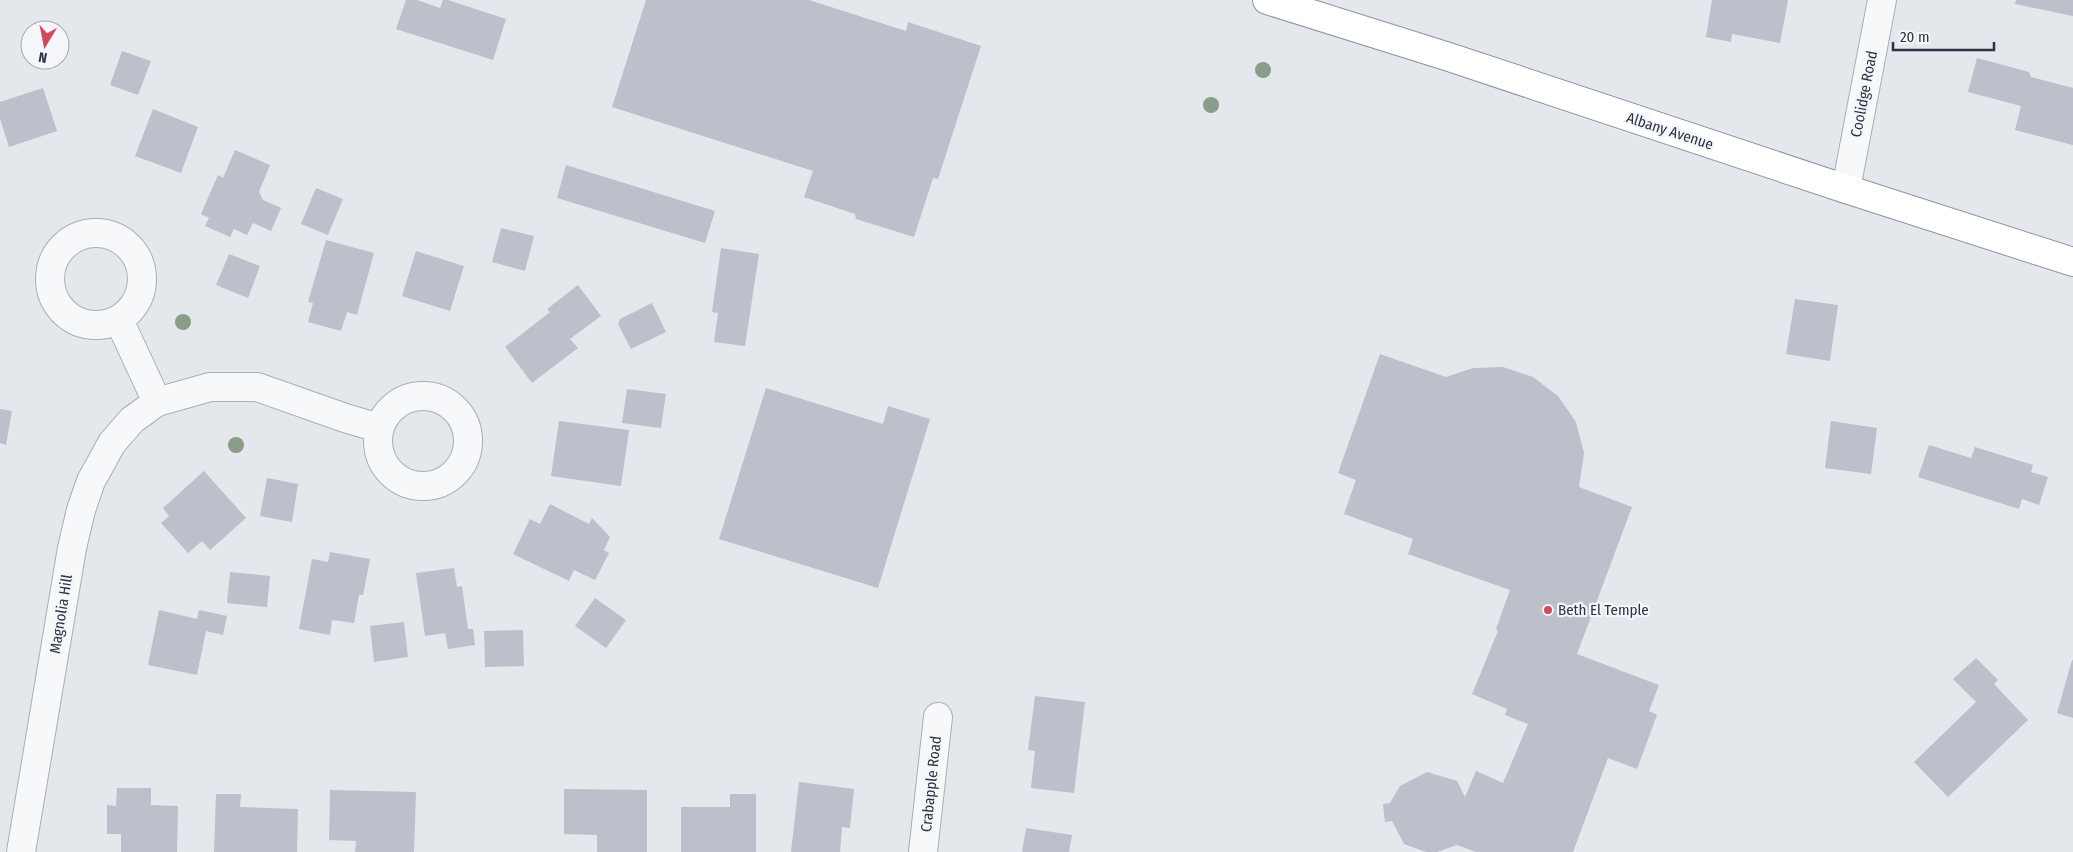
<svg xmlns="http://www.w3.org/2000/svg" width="2073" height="852" viewBox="0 0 2073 852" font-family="'Fira Sans Condensed',sans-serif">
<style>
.building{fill:#bbc0ca}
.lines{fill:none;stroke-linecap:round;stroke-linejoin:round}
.minor-casing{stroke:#a9aeb7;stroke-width:30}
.trunk-casing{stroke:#8b94a3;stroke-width:30}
.minor{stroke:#f7f8fa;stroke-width:28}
.trunk{stroke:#fff;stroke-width:28}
.tree{fill:#899d89}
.poi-dot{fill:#d1495b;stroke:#f4f6f9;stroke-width:2}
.labels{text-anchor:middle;stroke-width:4.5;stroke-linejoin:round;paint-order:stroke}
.street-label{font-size:15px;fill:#2b3445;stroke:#f4f6f9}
.poi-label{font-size:15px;fill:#2b3445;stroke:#f4f6f9;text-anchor:start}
</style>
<rect width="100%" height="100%" fill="#e4e7ec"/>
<path class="building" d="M406 0H417L440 8 443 0H448L506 19 493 60 396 29Z
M646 0H809L906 31 908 22 981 46 938 179 933 178 914 237 856 219 855 214 804 197 813 171 612 107Z
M1712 0H1788L1780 43 1732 34 1731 42 1706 37Z
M2016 0H2073V16L2015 4Z
M122 51 151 61 138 95 110 85Z
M1977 58 2029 72 2031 77 2073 88V145L2015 130 2021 106 1968 92Z
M43 88 57 131 9 147 0 119V102Z
M153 109 198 127 181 173 135 156Z
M235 150 270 165 259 192 263 200 281 208 271 231 253 223 247 235 234 229 230 237 205 226 209 218 201 214 218 175 223 178Z
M566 165 715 211 705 243 557 198Z
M316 188 343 199 328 235 301 224Z
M501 228 534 236 525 271 492 262Z
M326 240 374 253 357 315 347 312 341 331 308 322 313 303 308 302Z
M721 248 759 254 745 346 714 342 718 313 712 312Z
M416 251 464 266 450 311 402 296Z
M229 254 260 266 248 298 216 285Z
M578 285 601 316 570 339 578 348 532 383 505 347 550 312 547 309Z
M1795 299 1838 305 1830 361 1786 354Z
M652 303 666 332 631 349 618 324 620 319Z
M1380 354 1446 377 1473 368 1503 367 1533 377 1558 396 1576 422 1584 453 1579 487 1632 507 1577 654 1659 685 1649 711 1657 715 1637 769 1608 758 1573 852H1476L1457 845 1437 852H1426L1404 844 1392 821 1385 822 1383 804 1390 803 1400 786 1427 772 1457 781 1465 797 1476 771 1503 783 1528 724 1505 715 1507 709 1472 694 1498 631 1496 629 1510 590 1408 554 1413 539 1344 514 1356 480 1338 473Z
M766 388 883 424 888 406 930 419 878 588 719 539Z
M627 389 666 394 661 428 622 423Z
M0 409 12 411 6 445 0 443Z
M559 421 629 430 621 486 551 476Z
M1831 421 1877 428 1871 474 1825 468Z
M1929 445 1971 458 1975 447 2033 465 2031 472 2048 477 2039 505 2022 499 2019 509 1918 477Z
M204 471 246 518 210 550 202 541 188 553 161 523 169 516 163 508Z
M267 478 298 484 292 522 260 516Z
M550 504 589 524 592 518 610 537 604 550 609 553 595 580 574 570 569 581 513 554 530 519 540 524Z
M330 552 370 559 363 595H359L354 623 332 620 330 635 299 629 312 559 328 562Z
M454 568 457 587 462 586 468 629H473L475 645 448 649 445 633 425 636 416 573Z
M230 572 270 576 267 607 227 603Z
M595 598 626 620 606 648 575 626Z
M159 610 197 619 199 610 227 616 223 635 206 631 197 675 148 665Z
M404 622 408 657 374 662 370 626Z
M523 630 524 666 485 667 484 631Z
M1976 658 1998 680 1994 684 2028 720 1948 797 1914 762 1976 702 1953 679Z
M2072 660H2073V718L2057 713Z
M1035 696 1085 702 1074 793 1031 788 1035 751 1028 750Z
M799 782 854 789 850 828 842 827 840 852H791Z
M117 788H151V805L178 806 177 852H121V834H107V805L116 806Z
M564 789 647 790V852H597V835L564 834Z
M330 790 416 792 414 852H355L356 841 329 840Z
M216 794H241L240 807 298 809 297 852H214Z
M730 794H756V852H681V807H730Z
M1026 828 1072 835 1069 852H1022Z"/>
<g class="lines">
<g class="minor-casing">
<path id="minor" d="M1846 189 1882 0
M50 279a46 46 0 1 1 92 0a46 46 0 1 1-92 0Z
M119 320 157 402
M378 441a45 45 0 1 1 90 0a45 45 0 1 1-90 0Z
M21 852 72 548 81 510 91 481 112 443 132 420 157 402 210 387H257L345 418 379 428
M923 852 938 717"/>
</g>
<g class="trunk-casing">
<path id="trunk" d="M1267 0 1449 57 1846 189 2073 262"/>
</g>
<use href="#minor" class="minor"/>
<use href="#trunk" class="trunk"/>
</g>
<g class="tree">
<circle cx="1263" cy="70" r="8"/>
<circle cx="1211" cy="105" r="8"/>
<circle cx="183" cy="322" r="8"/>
<circle cx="236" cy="445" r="8"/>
</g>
<circle class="poi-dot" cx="1548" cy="610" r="5"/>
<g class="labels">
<g class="street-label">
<text transform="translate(1864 94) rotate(-79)" y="5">Coolidge Road</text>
<text transform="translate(1670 131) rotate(18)" y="5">Albany Avenue</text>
<text transform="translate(61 614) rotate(-81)" y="5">Magnolia Hill</text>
<text transform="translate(931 784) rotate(-84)" y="5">Crabapple Road</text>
</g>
<g class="poi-label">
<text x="1558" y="615">Beth El Temple</text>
</g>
</g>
<g transform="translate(45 45) rotate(190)"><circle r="24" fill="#f4f6f9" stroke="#a4a8b1"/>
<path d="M0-4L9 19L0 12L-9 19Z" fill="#d1495b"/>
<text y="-8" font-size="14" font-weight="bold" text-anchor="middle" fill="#2b3445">N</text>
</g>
<path d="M1893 42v8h101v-8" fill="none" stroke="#2b3445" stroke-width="2.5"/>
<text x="1900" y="42" font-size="15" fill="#2b3445" stroke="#f4f6f9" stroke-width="4" paint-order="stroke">20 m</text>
</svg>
